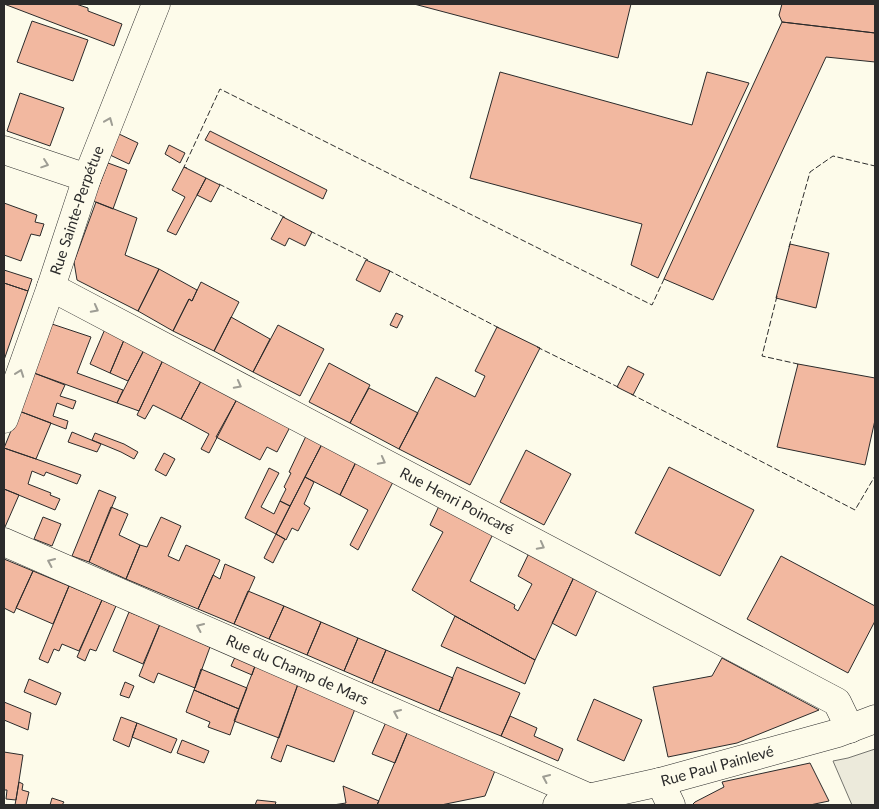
<svg xmlns="http://www.w3.org/2000/svg" width="879" height="809" viewBox="0 0 879 809" font-family="Lato,sans-serif">
<style>
.parking{fill:#eceadb;stroke:#74746e}
.building{fill:#f2b8a0;stroke:#2b2b2b}
.lines{fill:none;stroke-linecap:round;stroke-linejoin:round}
.minor-casing{stroke:#2b2b2b;stroke-width:29}
.minor{stroke:#fdfbea;stroke-width:28}
.fence{stroke:#2b2b2b;stroke-width:1;stroke-dasharray:6 2.5;stroke-linecap:butt}
.oneway{stroke:#9e9d94}
.labels{text-anchor:middle;stroke-width:4;stroke-linejoin:round;paint-order:stroke}
.street-label{font-size:15px;fill:#2b2b2b;stroke:#fdfbea}
</style>
<rect width="100%" height="100%" fill="#fdfbea"/>
<path class="parking" d="M875 749V805H852L833 761 848 758Z"/>
<path class="building" d="M4 4H76L88 8V11L122 24 114 46Z
M414 4H631L618 58Z
M782 4H875V33L782 22 779 15Z
M32 21 88 40 73 81 17 62Z
M782 22 875 33V62L826 57 713 300 664 279Z
M500 72 692 125 707 72 749 83 658 278 631 265 642 224 470 178Z
M20 93 64 108 50 146 7 131Z
M210 131 327 190 323 199 205 140Z
M119 134 138 143 129 164 110 155Z
M169 145 185 153 180 163 165 154Z
M108 163 127 170 113 209 93 201Z
M184 167 206 178 176 235 167 231 185 197 172 190Z
M206 178 220 185 211 202 197 195Z
M96 202 137 218 125 255 159 269 138 311 77 280 74 262Z
M4 203 37 215 35 222 44 224 40 236 31 234 21 261 4 255Z
M283 217 312 232 305 246 289 238 285 246 271 239Z
M790 244 829 253 816 308 776 298Z
M366 260 390 271 380 292 356 280Z
M159 269 197 290 192 301 189 299 173 331 138 311Z
M4 270 32 279 28 291 4 283Z
M201 282 239 302 214 351 173 331 189 299 192 301Z
M4 283 28 291 4 360Z
M396 313 403 316 397 328 390 325Z
M231 317 270 339 253 372 214 351Z
M52 324 91 337 77 373 123 390 117 403 34 373Z
M278 325 324 349 300 396 253 372Z
M497 327 540 348 470 485 399 449 436 377 475 397 485 376 475 371Z
M105 329 124 340 110 373 90 364Z
M124 340 144 350 128 381 110 373Z
M144 350 163 360 139 411 117 403Z
M163 360 201 381 181 419 153 405 145 419 137 415Z
M329 363 370 385 350 423 309 402Z
M798 364 875 378V420L865 465 777 447Z
M628 366 644 374 633 395 617 387Z
M34 373 65 385 60 396 76 401 73 409 57 403 53 416 68 421 66 429 19 411Z
M201 381 237 399 209 453 201 449 209 434 181 419Z
M369 388 418 413 399 449 350 423Z
M237 399 290 427 277 452 267 447 260 460 216 437Z
M19 411 51 423 36 459 4 448Z
M72 432 101 444 97 452 68 442Z
M95 433 124 444 138 452 134 459 121 452 92 440Z
M306 436 322 444 290 506 280 501 286 489 284 487 291 473 289 472Z
M322 444 356 462 340 495 305 477Z
M4 448 36 459 81 475 77 484 46 472 44 476 32 471 28 484 51 493 50 495 60 499 55 510 4 489Z
M526 450 571 474 544 525 500 502Z
M164 453 175 459 166 476 155 470Z
M356 462 393 482 358 550 350 545 368 510 340 495Z
M669 467 754 510 720 576 635 533Z
M269 468 279 473 261 507 274 514 280 501 290 506 276 534 245 518Z
M305 477 314 482 304 504 310 508 298 531 292 528 286 540 276 534Z
M4 489 19 495 5 527 4 526Z
M99 490 116 497 89 562 72 556Z
M439 506 493 534 470 581 515 605 514 608 518 611 532 584 518 576 529 553 574 577 535 660 455 616 412 590 443 532 430 525Z
M111 507 128 514 119 535 140 545 126 579 89 562Z
M43 517 61 524 52 546 34 539Z
M161 517 181 526 168 556 179 561 186 545 220 560 198 609 126 579 140 545 147 547Z
M276 534 285 539 273 563 264 558Z
M781 556 875 606V621L848 673 747 619Z
M4 559 33 571 14 613 4 608Z
M225 564 255 577 234 624 198 609 213 575 220 579Z
M33 571 69 586 53 624 16 608Z
M574 577 597 590 576 636 552 623Z
M69 586 102 600 79 651 62 644 59 651 54 649 48 663 39 659Z
M248 591 284 606 269 639 234 624Z
M102 600 116 606 96 651 90 649 85 661 77 657Z
M284 606 321 622 307 655 269 639Z
M129 612 160 624 143 664 113 651Z
M455 616 535 660 525 684 441 646Z
M321 622 358 638 344 671 307 655Z
M160 624 210 647 195 688 158 673 154 683 139 676Z
M358 638 386 650 372 683 344 671Z
M386 650 453 678 439 711 372 683Z
M235 657 255 666 252 675 231 666Z
M722 658 819 710 737 743 668 757 653 687 712 676Z
M255 666 298 684 279 738 234 721Z
M457 667 520 693 501 736 439 711Z
M201 669 247 688 239 709 194 690Z
M29 679 61 693 56 705 24 692Z
M125 682 134 686 129 698 120 695Z
M298 684 355 709 334 762 287 745 281 762 271 758Z
M194 690 239 709 230 735 208 727 210 722 186 712Z
M594 699 642 720 624 761 577 740Z
M4 702 31 713 28 730 4 720Z
M510 716 537 728 534 736 563 749 558 761 501 736Z
M121 717 137 723 129 747 113 740Z
M386 722 408 731 395 763 372 754Z
M137 723 177 739 171 753 132 737Z
M408 731 496 768 485 796 441 805H377Z
M182 740 209 751 204 763 177 753Z
M4 752 23 755 16 800 6 799 7 790H4Z
M810 763 829 801 810 805H692L695 802 724 787 722 782Z
M19 782 23 784 22 790 29 792 26 805H15Z
M343 786 379 801 377 805H333L346 803Z
M52 798 64 802 62 805H50Z
M257 800 276 802 275 805H255Z"/>
<g class="lines">
<g class="minor-casing">
<g id="minor">
<path d="M4 150 87 178"/>
<path id="s1" d="M51 287 837 702 850 729"/>
<path id="s2" d="M4 419 51 287 87 178 156 4"/>
<path id="s3" d="M4 542 590 798"/>
<path d="M660 782 671 805"/>
<path id="s4" d="M557 805 660 782 838 733 875 719"/>
</g>
</g>
<use href="#minor" class="minor"/>
<path class="fence" d="M187 168 184 167 220 89 652 305 665 277
M219 184 286 218
M310 231 368 260
M789 247 810 172 833 156 875 166
M388 270 499 328
M777 296 762 356 798 364 797 365
M537 347 620 388
M631 394 855 510 875 476"/>
</g>
<defs><path id="oneway-chevron" d="M-2-3.5L2.5 0L-2 3.5" fill="none" stroke-width="1.6" stroke-linecap="round" stroke-linejoin="round" transform="scale(1.25)"/></defs>
<g class="oneway">
<use href="#oneway-chevron" transform="translate(109 121) rotate(-68)"/>
<use href="#oneway-chevron" transform="translate(45 164) rotate(19)"/>
<use href="#oneway-chevron" transform="translate(95 309) rotate(28)"/>
<use href="#oneway-chevron" transform="translate(20 373) rotate(-70)"/>
<use href="#oneway-chevron" transform="translate(238 385) rotate(28)"/>
<use href="#oneway-chevron" transform="translate(382 461) rotate(28)"/>
<use href="#oneway-chevron" transform="translate(541 546) rotate(28)"/>
<use href="#oneway-chevron" transform="translate(51 562) rotate(-156)"/>
<use href="#oneway-chevron" transform="translate(200 627) rotate(-156)"/>
<use href="#oneway-chevron" transform="translate(397 713) rotate(-156)"/>
<use href="#oneway-chevron" transform="translate(546 778) rotate(-156)"/>
</g>
<g class="labels">
<g class="street-label">
<text dy="5" stroke="none"><textPath href="#s2" startOffset="221">Rue Sainte-Perpétue</textPath></text>
<text dy="5" stroke="none"><textPath href="#s1" startOffset="459">Rue Henri Poincaré</textPath></text>
<text dy="5" stroke="none"><textPath href="#s3" startOffset="320">Rue du Champ de Mars</textPath></text>
<text dy="5" stroke="none"><textPath href="#s4" startOffset="165">Rue Paul Painlevé</textPath></text>
</g>
</g>
<rect width="879" height="809" fill="none" stroke="#2b2b2b" stroke-width="10"/>
</svg>
